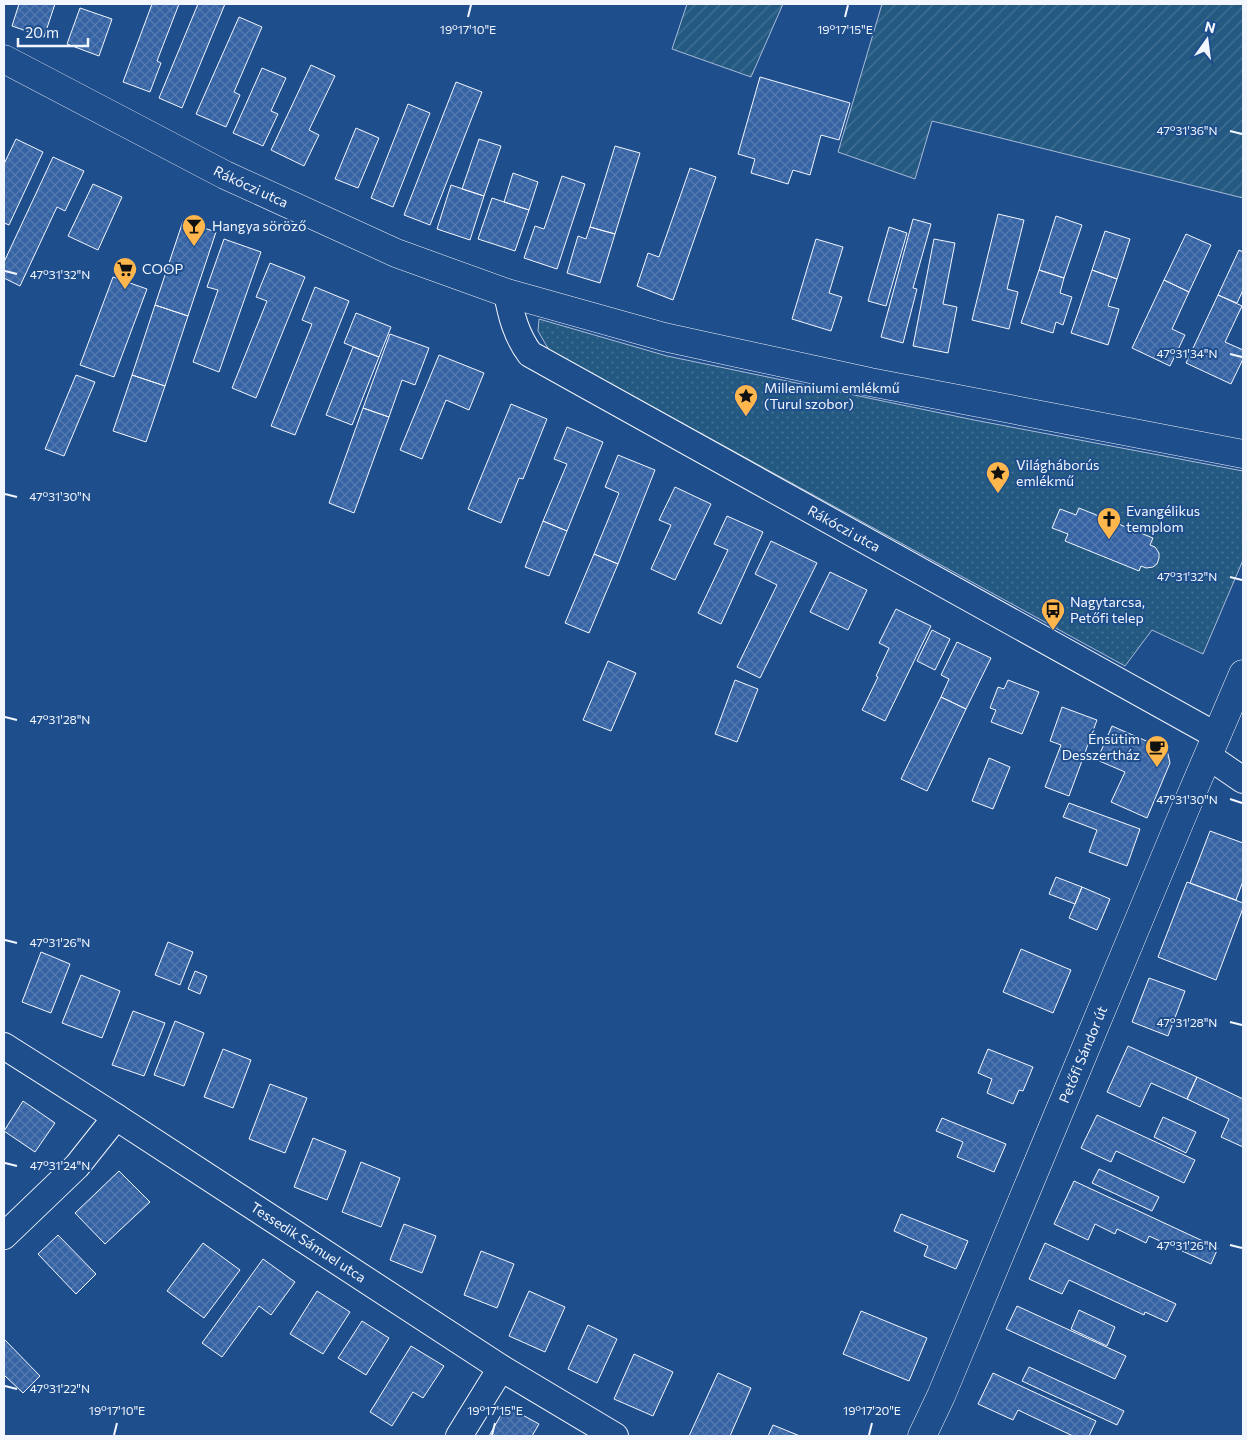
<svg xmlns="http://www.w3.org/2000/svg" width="1247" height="1440" viewBox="0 0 1247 1440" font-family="Commissioner,sans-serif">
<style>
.grass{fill:url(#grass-dots);stroke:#a8bbd7}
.garden{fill:url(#garden-furrows);stroke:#a8bbd7}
.building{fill:url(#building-cross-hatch);stroke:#f2f6ff}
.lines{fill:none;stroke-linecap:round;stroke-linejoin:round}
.minor-casing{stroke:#f2f6ff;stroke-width:28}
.major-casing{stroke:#f2f6ff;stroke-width:29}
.minor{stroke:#1f4e8c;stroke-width:26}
.major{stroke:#1f4e8c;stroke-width:28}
.ticks{fill:none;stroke:#f2f6ff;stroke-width:2}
.labels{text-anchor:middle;stroke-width:4;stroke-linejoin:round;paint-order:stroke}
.street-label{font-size:14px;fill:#f2f6ff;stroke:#1f4e8c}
.poi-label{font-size:14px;fill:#f2f6ff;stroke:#1f4e8c;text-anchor:start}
.ticks-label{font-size:12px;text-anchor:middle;fill:#f2f6ff;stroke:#1f4e8c;stroke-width:4;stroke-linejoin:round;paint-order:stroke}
</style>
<defs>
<pattern id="grass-dots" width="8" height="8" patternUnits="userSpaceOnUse" patternTransform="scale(1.25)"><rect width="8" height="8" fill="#245a82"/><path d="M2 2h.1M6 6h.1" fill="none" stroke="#447295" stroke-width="1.8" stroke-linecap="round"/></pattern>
<pattern id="garden-furrows" width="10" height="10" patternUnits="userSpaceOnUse" patternTransform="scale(1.25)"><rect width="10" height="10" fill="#245a82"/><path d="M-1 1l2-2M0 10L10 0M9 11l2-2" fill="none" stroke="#447295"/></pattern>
<pattern id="building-cross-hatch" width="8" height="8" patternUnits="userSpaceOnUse" patternTransform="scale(1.25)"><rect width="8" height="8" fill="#3563a3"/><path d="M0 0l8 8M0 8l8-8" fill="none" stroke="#537ab1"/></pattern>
</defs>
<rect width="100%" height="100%" fill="#1f4e8c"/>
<path class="grass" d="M539 319 667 356 974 420 1243 471V560L1203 654 1152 630 1125 666 549 350 538 331Z"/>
<path class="garden" d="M687 4H783L751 77 672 49Z
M882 4H1243V198L932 121 915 179 838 152Z"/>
<path class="building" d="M19 4H55L44 37 12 26Z
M152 4H179L157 61 161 63 150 92 123 82Z
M198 4H225L182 108 159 98Z
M80 8 112 19 99 56 67 44Z
M239 17 262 27 234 92 240 95 226 127 196 114Z
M311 65 335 76 309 130 319 135 304 166 271 150Z
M262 68 286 78 271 111 278 114 263 146 233 133Z
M760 77 850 103 839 140 821 135 810 175 793 170 788 184 751 173 755 159 738 154Z
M456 82 482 92 430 225 404 215Z
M408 104 430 113 393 207 371 198Z
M356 128 379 138 358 188 335 179Z
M16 139 43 152 9 225 4 223V164Z
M479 139 501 146 484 196 462 189Z
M615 146 640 153 615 234 590 227Z
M53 157 84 171 65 211 57 207 20 286 4 278V262Z
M690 168 716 177 673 300 637 286 648 253 659 257Z
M513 173 538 182 529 210 504 202Z
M562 176 585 184 557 269 524 258 535 226 544 229Z
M93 184 122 197 98 250 68 236Z
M451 185 484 196 470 240 437 229Z
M492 198 529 210 515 251 478 239Z
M998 214 1024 220 1007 289 1018 292 1009 329 972 320Z
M1056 216 1082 225 1064 278 1039 270Z
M913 219 931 224 913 288 917 289 903 343 881 337Z
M183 221 216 232 188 316 155 305Z
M590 227 615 234 600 283 567 273 578 236 586 239Z
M889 227 907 233 886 306 868 301Z
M1105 231 1130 239 1117 279 1092 270Z
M1186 234 1211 245 1189 292 1164 280Z
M224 239 261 252 219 372 193 362 218 290 207 287Z
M816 239 843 247 829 293 842 297 831 331 792 319Z
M934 239 955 243 943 304 957 307 948 353 913 346Z
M1239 250 1243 252V290L1237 303 1218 295Z
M270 263 305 277 256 398 232 388 267 301 256 297Z
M1039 270 1064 278 1060 293 1072 297 1063 325 1056 322 1053 333 1021 323Z
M1092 270 1117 279 1108 306 1119 309 1108 345 1071 333Z
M113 277 147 289 114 377 80 365Z
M1164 280 1189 292 1172 329 1185 335 1170 366 1132 348Z
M315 287 349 301 295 435 271 426 312 324 302 320Z
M1218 295 1242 306 1225 342 1243 350V359L1231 384 1186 363Z
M155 305 188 316 165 386 132 375Z
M356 313 391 327 379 357 344 343Z
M390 334 429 348 415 385 402 380 389 417 363 408Z
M353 347 379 357 352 425 326 415Z
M439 355 484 373 469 410 446 400 422 459 400 450Z
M76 375 95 382 64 456 45 449Z
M132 375 165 386 146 442 113 431Z
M511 404 547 419 523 479 519 478 501 523 468 509Z
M363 408 389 417 354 513 329 503Z
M567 427 603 442 567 531 543 521 567 464 554 459Z
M618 455 655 470 618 564 594 554 619 493 605 487Z
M675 487 711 504 675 580 651 569 671 525 659 520Z
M1079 508 1153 538 1150 545 1155 547 1159 553V558L1157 564 1153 567 1146 568 1141 566 1139 571 1065 541 1068 534 1052 528 1060 509 1076 515Z
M727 516 763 532 721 624 698 613 728 550 714 544Z
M543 521 567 531 549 576 525 567Z
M771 541 817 563 760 678 737 667 777 585 755 574Z
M594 554 618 564 589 633 565 623Z
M830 572 867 590 848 630 810 612Z
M896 609 931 626 885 721 862 710 878 677 876 676 889 648 879 643Z
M932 630 950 639 935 670 917 661Z
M957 642 991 658 966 709 941 697 949 679 941 675Z
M608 661 636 673 611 731 583 720Z
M735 680 758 689 737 742 715 734Z
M1008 680 1039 692 1022 734 991 722 996 710 990 708 998 687 1004 689Z
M941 697 966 709 927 791 901 779Z
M1062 707 1097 720 1069 796 1045 787 1061 745 1050 741Z
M1112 726 1167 750 1170 763 1147 818 1111 802 1125 772 1097 760Z
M989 758 1010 767 993 809 972 801Z
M1069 803 1140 829 1127 866 1089 852 1097 830 1063 817Z
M1210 831 1243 843V881L1236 900 1190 883Z
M1056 877 1082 887 1075 904 1049 894Z
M1187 882 1243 903V908L1216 980 1158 957Z
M1082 887 1110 899 1097 930 1069 918Z
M168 942 193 952 180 985 155 975Z
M1021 949 1071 970 1053 1013 1003 992Z
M41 952 70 964 51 1013 22 1002Z
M195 971 207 976 200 994 188 989Z
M81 975 120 991 102 1038 62 1023Z
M1149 978 1185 991 1168 1036 1132 1022Z
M133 1011 165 1023 144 1076 112 1065Z
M175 1021 204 1033 184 1086 154 1075Z
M1128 1046 1197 1077 1187 1099 1151 1083 1140 1107 1107 1092Z
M223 1049 251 1060 233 1108 204 1097Z
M988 1049 1033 1067 1023 1091 1019 1090 1013 1104 987 1093 992 1079 978 1073Z
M1197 1077 1243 1099V1147L1221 1137 1229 1119 1187 1099Z
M270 1084 307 1098 285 1153 249 1139Z
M23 1101 55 1123 35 1152 4 1131Z
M1097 1115 1195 1160 1184 1183 1116 1151 1111 1162 1081 1148Z
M1163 1117 1196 1132 1186 1153 1154 1137Z
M942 1118 1006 1144 994 1172 957 1157 963 1142 936 1131Z
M313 1138 346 1151 327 1200 294 1187Z
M361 1162 400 1178 381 1227 342 1212Z
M1099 1169 1159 1197 1152 1211 1092 1183Z
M119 1171 150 1202 105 1244 75 1213Z
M1074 1181 1218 1248 1211 1264 1149 1236 1146 1243 1117 1229 1115 1234 1095 1224 1088 1240 1054 1224Z
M901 1214 968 1241 956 1269 924 1256 928 1246 894 1231Z
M404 1224 436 1236 422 1273 390 1260Z
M58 1235 96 1274 76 1294 38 1254Z
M203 1243 240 1270 204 1318 167 1291Z
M1045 1243 1176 1304 1167 1322 1145 1312 1144 1315 1069 1280 1062 1294 1029 1279Z
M481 1251 514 1264 497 1308 464 1295Z
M263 1259 295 1282 271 1315 259 1306 222 1357 202 1343Z
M317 1291 350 1312 323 1354 290 1334Z
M529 1291 565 1307 545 1352 509 1336Z
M1017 1306 1126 1356 1115 1379 1006 1329Z
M1079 1310 1115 1327 1107 1346 1071 1329Z
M861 1311 927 1338 909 1381 843 1354Z
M362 1321 389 1338 366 1375 338 1358Z
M588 1325 617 1339 597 1383 568 1369Z
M4 1339 40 1376 23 1393 4 1375Z
M411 1346 444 1366 423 1398 413 1392 392 1426 370 1412Z
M634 1354 673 1372 653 1416 614 1399Z
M1029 1367 1124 1411 1117 1425 1022 1381Z
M718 1373 751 1388 730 1436H689Z
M993 1373 1096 1421 1089 1436H1073L1018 1410 1013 1420 978 1404Z
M506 1406 539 1424 532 1436H489Z
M773 1425 800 1436H768Z"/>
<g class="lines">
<g class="minor-casing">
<g id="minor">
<path id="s1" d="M507 293C511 315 516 335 530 354L1217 736"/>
<path d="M1208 756 1243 780"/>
<path id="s2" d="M4 1046 116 1117 501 1368 615 1436"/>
<path d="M4 1236 77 1166 116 1117"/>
<path d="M459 1436 501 1368"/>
</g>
</g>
<g class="major-casing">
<g id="major">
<path id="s3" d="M4 59 225 175 396 253 507 293 664 337 870 382 1243 454"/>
<path id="s4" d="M922 1436 941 1396 1183 814 1243 674"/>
</g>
</g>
<use href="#minor" class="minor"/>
<use href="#major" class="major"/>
</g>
<path class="ticks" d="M468 17 471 5M845 17 848 5M1230 131 1242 134M5 271 17 274M1230 354 1242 357M5 494 17 497M1230 577 1242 580M5 717 17 720M1230 799 1242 803M5 940 17 943M1230 1022 1242 1025M5 1163 17 1166M1230 1245 1242 1248M5 1386 17 1389M114 1435 117 1423M492 1435 495 1423M869 1435 872 1423"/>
<defs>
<g id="bar-pin" transform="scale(1.25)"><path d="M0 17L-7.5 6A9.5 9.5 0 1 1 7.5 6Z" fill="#ffb74d" stroke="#1f4e8c"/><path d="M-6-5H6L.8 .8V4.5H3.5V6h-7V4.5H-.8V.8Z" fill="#111"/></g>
<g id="supermarket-pin" transform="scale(1.25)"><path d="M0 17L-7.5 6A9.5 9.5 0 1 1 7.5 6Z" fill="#ffb74d" stroke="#1f4e8c"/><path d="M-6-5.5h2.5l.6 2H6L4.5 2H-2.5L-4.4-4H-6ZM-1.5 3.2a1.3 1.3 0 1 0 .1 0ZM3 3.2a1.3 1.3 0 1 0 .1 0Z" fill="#111"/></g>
<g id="sight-pin" transform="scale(1.25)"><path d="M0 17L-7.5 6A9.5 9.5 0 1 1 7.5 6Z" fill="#ffb74d" stroke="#1f4e8c"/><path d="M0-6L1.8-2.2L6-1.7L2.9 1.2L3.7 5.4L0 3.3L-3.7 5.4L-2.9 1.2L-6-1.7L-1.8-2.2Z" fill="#111"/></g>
<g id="church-pin" transform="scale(1.25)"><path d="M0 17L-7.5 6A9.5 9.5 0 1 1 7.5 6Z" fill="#ffb74d" stroke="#1f4e8c"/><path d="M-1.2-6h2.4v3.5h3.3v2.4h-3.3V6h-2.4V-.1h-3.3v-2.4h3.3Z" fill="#111"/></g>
<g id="bus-pin" transform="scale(1.25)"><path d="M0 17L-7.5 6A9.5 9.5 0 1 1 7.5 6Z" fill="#ffb74d" stroke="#1f4e8c"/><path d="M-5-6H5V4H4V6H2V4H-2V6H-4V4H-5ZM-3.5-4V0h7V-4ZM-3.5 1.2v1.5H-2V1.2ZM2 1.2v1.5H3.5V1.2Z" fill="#111"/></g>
<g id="cafe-pin" transform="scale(1.25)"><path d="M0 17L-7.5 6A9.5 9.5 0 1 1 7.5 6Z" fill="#ffb74d" stroke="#1f4e8c"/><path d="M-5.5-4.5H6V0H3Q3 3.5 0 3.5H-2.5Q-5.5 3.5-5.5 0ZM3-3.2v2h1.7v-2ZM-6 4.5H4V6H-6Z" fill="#111"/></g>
</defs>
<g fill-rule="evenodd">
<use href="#bar-pin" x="194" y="226"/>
<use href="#supermarket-pin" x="125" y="269"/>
<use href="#sight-pin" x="746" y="396"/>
<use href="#sight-pin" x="998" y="473"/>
<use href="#church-pin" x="1109" y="519"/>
<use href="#bus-pin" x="1053" y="610"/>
<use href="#cafe-pin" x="1157" y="747"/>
</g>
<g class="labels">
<g class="street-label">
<text dy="5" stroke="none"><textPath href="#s3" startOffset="278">Rákóczi utca</textPath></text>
<text dy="5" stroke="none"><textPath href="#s1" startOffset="425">Rákóczi utca</textPath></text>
<text dy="5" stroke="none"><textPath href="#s4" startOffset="414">Petőfi Sándor út</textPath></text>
<text dy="5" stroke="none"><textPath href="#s2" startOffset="362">Tessedik Sámuel utca</textPath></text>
</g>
<g class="poi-label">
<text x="212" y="231">Hangya söröző</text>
<text x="142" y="274">COOP</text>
<text x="764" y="393">Millenniumi emlékmű<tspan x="764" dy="16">(Turul szobor)</tspan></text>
<text x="1016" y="470">Világháborús<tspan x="1016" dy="16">emlékmű</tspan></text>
<text x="1126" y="516">Evangélikus<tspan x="1126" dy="16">templom</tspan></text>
<text x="1070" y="607">Nagytarcsa,<tspan x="1070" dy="16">Petőfi telep</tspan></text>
<text x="1140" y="744" text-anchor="end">Énsütim<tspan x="1140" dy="16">Desszertház</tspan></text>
</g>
</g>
<g class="ticks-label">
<text x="468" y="34">19°17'10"E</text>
<text x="845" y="34">19°17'15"E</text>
<text x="1187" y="135">47°31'36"N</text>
<text x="60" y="279">47°31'32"N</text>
<text x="1187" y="358">47°31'34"N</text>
<text x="60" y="501">47°31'30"N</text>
<text x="1187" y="581">47°31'32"N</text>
<text x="60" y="724">47°31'28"N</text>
<text x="1187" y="804">47°31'30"N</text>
<text x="60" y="947">47°31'26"N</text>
<text x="1187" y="1027">47°31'28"N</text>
<text x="60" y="1170">47°31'24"N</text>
<text x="1187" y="1250">47°31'26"N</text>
<text x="60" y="1393">47°31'22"N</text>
<text x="117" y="1415">19°17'10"E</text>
<text x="495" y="1415">19°17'15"E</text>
<text x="872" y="1415">19°17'20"E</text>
</g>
<rect width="1247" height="1440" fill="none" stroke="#f2f6ff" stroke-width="10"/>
<g transform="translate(1207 40) rotate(14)" stroke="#1f4e8c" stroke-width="4" paint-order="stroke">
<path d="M0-4L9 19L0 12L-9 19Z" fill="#f2f6ff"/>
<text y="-8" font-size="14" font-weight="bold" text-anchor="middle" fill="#f2f6ff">N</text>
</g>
<path d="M18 38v8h70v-8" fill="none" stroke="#f2f6ff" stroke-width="2.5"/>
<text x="25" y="38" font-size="15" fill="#f2f6ff" stroke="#1f4e8c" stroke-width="4" paint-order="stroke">20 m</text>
</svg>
